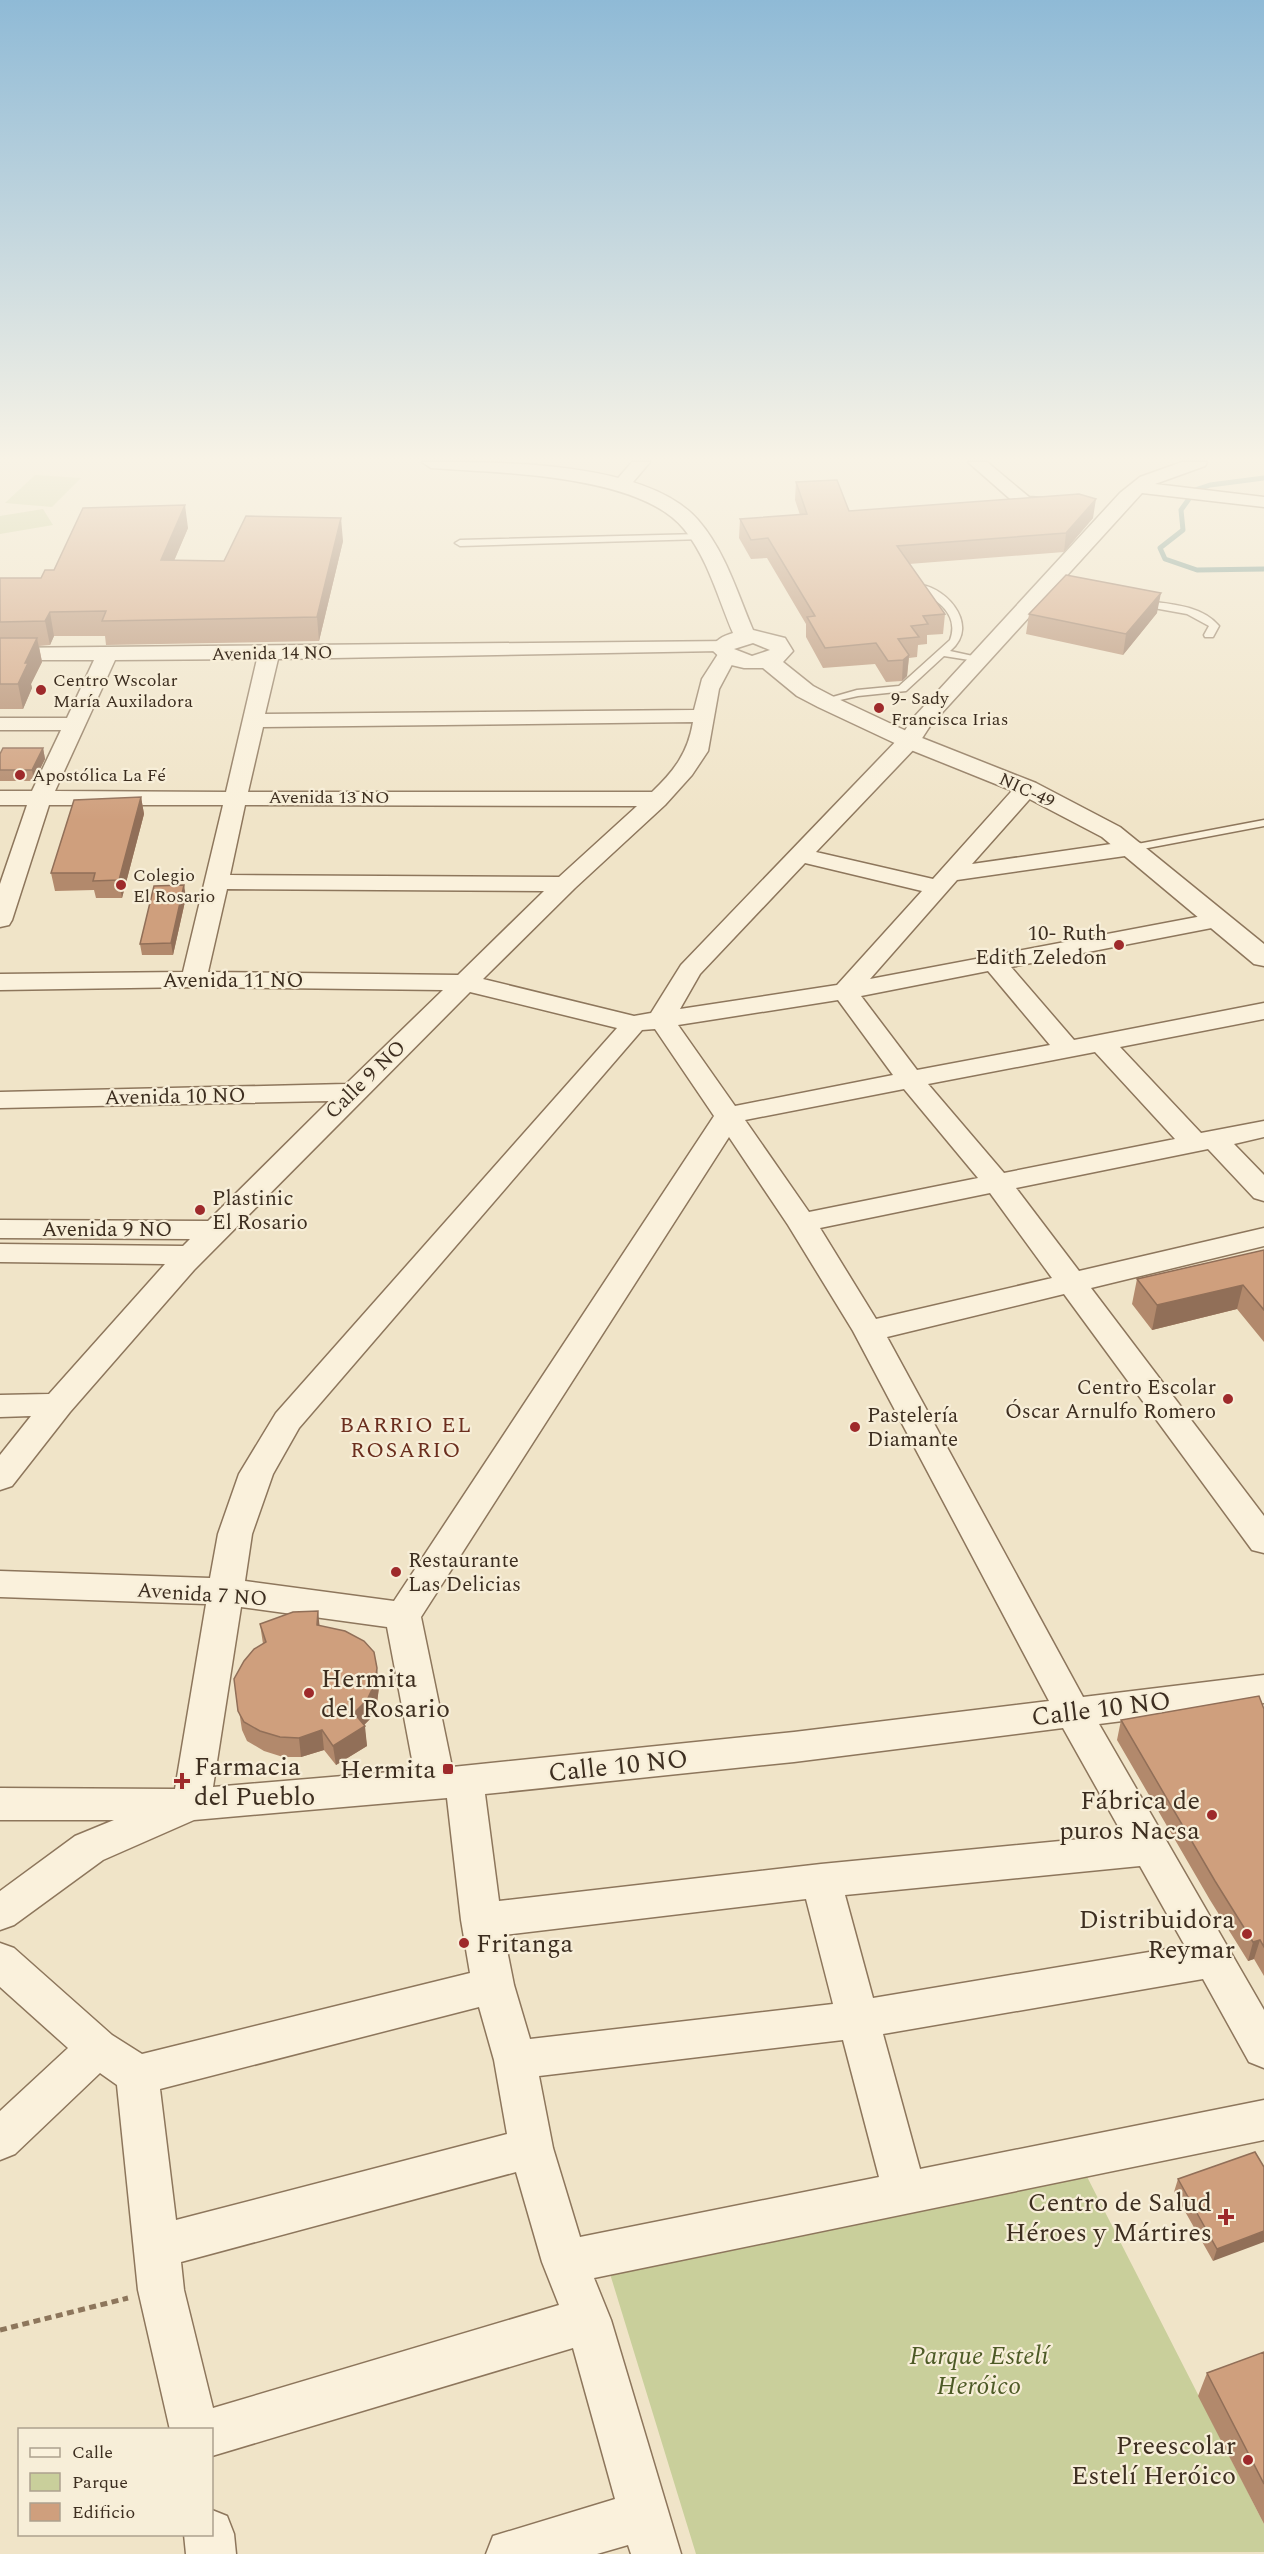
<svg xmlns="http://www.w3.org/2000/svg" width="1264" height="2554" viewBox="0 0 1264 2554" font-family="Spectral,serif">
<style>
.green{fill:#c9cf9b}
.lines{fill:none;stroke-linecap:round;stroke-linejoin:round}
.stream{stroke:#6f938a;stroke-width:5}
.service-casing{stroke:#8d765c;stroke-width:3}
.minor-casing{stroke:#8d765c;stroke-width:3}
.tertiary-casing{stroke:#8d765c;stroke-width:3}
.path{stroke:#8d765c;stroke-width:5;stroke-dasharray:7 4.5;stroke-linecap:butt}
.service{fill:#faf1dc;fill-rule:evenodd}
.minor{fill:#faf1dc;fill-rule:evenodd}
.tertiary{fill:#faf1dc;fill-rule:evenodd}
.wall{fill:#b2896c}
.shaded-wall{fill:#916f58}
.building{fill:#cf9f7d;stroke:#916f58;stroke-width:1.5}
.poi-dot{fill:#9e2a2b;stroke:#f7eed8;stroke-width:2}
.labels{text-anchor:middle;stroke-width:4.5;stroke-linejoin:round;paint-order:stroke}
.far-street-label{font-size:18px;fill:#3d2e20;stroke:#f7eed8}
.far-poi-label{font-size:18px;fill:#3d2e20;stroke:#f7eed8;text-anchor:start}
.poi-label{font-size:21px;fill:#3d2e20;stroke:#f7eed8;text-anchor:start}
.street-label{font-size:21px;fill:#3d2e20;stroke:#f7eed8}
.neighbourhood-label{font-size:22px;letter-spacing:1.5px;fill:#6b2e1e;stroke:#f7eed8}
.near-poi-label{font-size:26px;fill:#3d2e20;stroke:#f7eed8;text-anchor:end}
.near-street-label{font-size:26px;fill:#3d2e20;stroke:#f7eed8}
.near-park-label{font-size:26px;font-style:italic;fill:#4d5a26;stroke:#f7eed8}
</style>
<rect width="100%" height="100%" fill="#f0e4c8"/>
<path class="green" d="M35 475 81 478 52 507 5 503Z
M43 509 53 525 0 534V516Z
M1079 2161 1264 2524V2552L696 2554 607 2264Z"/>
<g class="lines">
<path class="stream" d="M1195 490 1210 485 1264 478
M1191 496 1181 510 1183 530 1160 548 1165 559 1197 570 1264 569"/>
<g class="service-casing">
<path id="service" d="M701 534 704 535V539L460 546 455 543 460 540Z
M915 585C941 582 983 624 950 651L982 658V662L944 656 906 691 858 696 822 704V700L857 690 899 686 950 640C960 614 936 598 915 589Z
M1140 600C1166 604 1201 604 1219 626L1213 637H1205L1204 635 1209 626 1187 614 1137 605 1135 603Z
M1264 820V826L1132 851 1126 848 1132 845Z"/>
</g>
<g class="minor-casing">
<path id="minor" d="M632 462H650L628 488H616L613 484Z
M968 462H987L1029 497 1058 499 1067 504 1058 509H1031L1017 505Z
M1182 462H1207L1205 466 1155 484 1264 497V507L1142 493 930 726 917 746 816 852 933 879 1019 783H1035L1038 788 1035 793 972 864 1132 841 1140 843 1144 848 1140 853 1132 855 957 880 870 979 1218 913 1227 915 1230 920 1227 925 1011 967 1074 1040 1264 1003V1019L1120 1047 1201 1133 1264 1121V1137L1234 1144 1264 1175V1201L1254 1198 1208 1149 1016 1188 1079 1271 1264 1228V1246L1091 1288 1264 1516V1553L1252 1550 1064 1294 887 1337 1083 1697 1264 1675V1703L1099 1724 1264 2010V2068L1249 2062 1203 1979 883 2034 920 2169 1264 2100V2140L594 2278 611 2320 681 2554H631L628 2545 597 2554H486L493 2536 615 2499 573 2348 212 2456V2430H170L138 2290 117 2085 100 2073 15 2154 0 2160V2111L68 2048 0 1987V1943L14 1948 112 2035 142 2054 470 1973 461 1920 447 1798 194 1820 103 1860 14 1925 0 1930V1891L75 1836 114 1820H0V1788L175 1789 206 1604 0 1597V1571L210 1578 218 1534 239 1474 276 1413 617 1028 470 992 194 1270 70 1412 12 1486 0 1490V1455L31 1416 0 1417V1395L49 1394 165 1264 0 1262V1244L183 1246 190 1239 0 1238V1220L208 1221 329 1101 0 1108V1092L346 1084 443 990 194 987 0 990V974L183 972 223 805H49L12 920 9 925 0 927V884L27 805H0V791H32L61 730H0V718H67L94 660H0V648L731 641 734 645 730 650 737 655 719 689 708 751 692 775 665 805 575 888 483 979 634 1016 651 1013 681 965 901 736 914 717 1120 493 1140 477ZM720 651 702 679 694 710 265 714 278 659ZM257 659 226 792 55 791 115 660ZM693 722C688 753 674 771 652 792H248L263 727ZM245 805 637 806 559 877 230 875ZM805 863 922 891 837 985 680 1009 700 974ZM227 889 544 891 458 975 208 972ZM988 971 1050 1045 917 1070 861 996ZM838 1000 893 1075 735 1106 678 1025ZM655 1029 714 1116 394 1601 245 1581 252 1534 273 1474 299 1428 642 1030ZM1095 1052 1175 1139 1004 1173 928 1084ZM904 1089 978 1178 809 1212 745 1120ZM729 1137 788 1225 853 1331 1049 1701 794 1732 452 1767 421 1617ZM990 1193 1052 1278 876 1319 820 1228ZM241 1607 387 1627 414 1770 213 1787ZM1063 1728 1123 1835 821 1864 499 1901 485 1794 794 1762ZM1140 1866 1185 1946 873 1998 845 1895ZM806 1899 833 2004 530 2039 514 1985 504 1935ZM479 2007 494 2060 507 2134 176 2220 160 2089ZM843 2040 879 2177 580 2237 553 2148 539 2076ZM516 2172 542 2262 559 2305 213 2408 184 2290 181 2262Z
M212 2510 227 2516 234 2534 236 2554H186L184 2534H212Z"/>
</g>
<g class="tertiary-casing">
<path id="tertiary" d="M422 462C495 462 646 460 698 520 725 551 737 592 753 630L785 638 793 651 783 662 813 686 834 697 917 736 1036 783 1120 827 1264 944V966L1254 964 1102 837 1018 793 901 746 818 707 797 696 763 668H744L727 664 712 650C714 640 723 636 733 633 718 598 708 559 684 529 640 474 498 473 431 468ZM753 643 770 650 752 656 734 649Z"/>
</g>
<path class="path" d="M0 2330 128 2298"/>
<use href="#service" class="service"/>
<use href="#minor" class="minor"/>
<use href="#tertiary" class="tertiary"/>
</g>
<path class="wall" d="M796 482 849 511 1093 518 1064 552 909 564 945 614 943 634 927 635V644L918 645 917 657 909 658 907 676 902 681 886 682 875 664 823 668 806 637V624L767 558 751 559 739 538 740 519 800 515 795 500Z
M188 528 174 561H224L343 541 319 641 106 645 105 636H54L50 645 39 646 42 662 31 684 32 688 23 709H0V578H41L54 570Z
M1157 613 1123 655 1026 634 1029 614Z
M43 748 45 759 34 781H0V754Z
M141 797 144 814 122 898H96L94 890 55 891 51 873Z
M186 897 173 955H142L140 944Z
M1264 1250V1342L1237 1309 1152 1330 1132 1304 1137 1279Z
M260 1624 320 1625 379 1687 377 1703 370 1719 364 1725 367 1746 336 1765 324 1750 301 1757H283L264 1751 247 1741 242 1730 234 1679 263 1644Z
M1264 1709V1976L1254 1959 1248 1961 1210 1900 1117 1740 1121 1720Z
M1264 2167 1213 2261 1174 2192 1178 2179Z
M1264 2352V2524L1198 2396 1207 2373Z"/>
<path class="shaded-wall" d="M1096 499 1093 518 1064 552 1066 533Z
M185 505 188 528 164 584 161 560Z
M341 518 343 541 319 641 317 617Z
M1161 593 1157 613 1123 655 1126 634Z
M50 612 54 636 50 645 45 621Z
M37 638 42 662 31 684 32 688 23 709 18 684 25 663Z
M909 655 907 676 902 681 903 660Z
M43 748 45 759 34 781 32 770Z
M141 797 144 814 122 898 119 880Z
M184 885 186 897 173 955 171 943Z
M1243 1285 1237 1309 1152 1330 1157 1305Z
M318 1611 320 1630 317 1625Z
M377 1668 379 1687 377 1703 370 1719 360 1729 365 1726 367 1746 336 1765 333 1746 354 1713Z
M322 1730 324 1750 301 1757 299 1738Z
M1260 1940 1254 1959 1248 1961 1253 1942Z
M1264 2231V2242L1213 2261 1217 2249Z"/>
<path class="building" d="M837 480 849 511 1079 494 1096 499 1066 533 897 546 945 614 923 616 928 624 911 626 919 637 898 639 909 655 903 660 888 661 876 643 825 648 807 617 815 616 768 538 751 540 740 519 807 514 796 482Z
M185 505 161 560 224 561 246 516 341 518 317 617 102 621 106 611 50 612 45 621 0 622V578H41L45 570H54L83 508Z
M1066 575 1161 593 1126 634 1029 614Z
M0 638H37L25 663H28L18 684H0Z
M3 748H43L32 770H0V754Z
M141 797 119 880 93 881 95 873H51L74 800Z
M184 885 171 943 140 944 154 886Z
M1264 1250V1310L1243 1285 1157 1305 1137 1279Z
M318 1611 317 1625 345 1631 364 1641 374 1652 377 1668 375 1683 367 1700 354 1713 365 1726 333 1746 322 1730 299 1738 280 1737 260 1731 244 1722 238 1711 234 1679 244 1661 254 1649 266 1642 260 1624 293 1612Z
M1259 1696 1264 1709V1947L1260 1940 1253 1942 1215 1881 1121 1720Z
M1255 2152 1264 2167V2231L1217 2249 1178 2179Z
M1264 2352V2484L1207 2373Z"/>
<linearGradient id="sky" x2="0" y2="1"><stop stop-color="#8fbad6"/><stop offset="0.56" stop-color="#f8f3e6"/><stop offset="1" stop-color="#f8f3e6" stop-opacity="0"/></linearGradient>
<rect width="1264" height="820" fill="url(#sky)"/>
<g class="poi-dot">
<circle cx="41" cy="690" r="6"/>
<circle cx="879" cy="708" r="6"/>
<circle cx="20" cy="775" r="6"/>
<circle cx="121" cy="885" r="6"/>
<circle cx="1119" cy="945" r="6"/>
<circle cx="200" cy="1210" r="6"/>
<circle cx="1228" cy="1399" r="6"/>
<circle cx="855" cy="1427" r="6"/>
<circle cx="396" cy="1572" r="6"/>
<circle cx="309" cy="1693" r="6"/>
<rect x="442" y="1763" width="12" height="12" rx="3"/>
<path d="M179 1772h6v6h6v6h-6v6h-6v-6h-6v-6h6z"/>
<circle cx="1212" cy="1815" r="6"/>
<circle cx="1247" cy="1934" r="6"/>
<circle cx="464" cy="1943" r="6"/>
<path d="M1223 2208h6v6h6v6h-6v6h-6v-6h-6v-6h6z"/>
<circle cx="1248" cy="2460" r="6"/>
</g>
<g class="labels">
<g class="far-street-label">
<text transform="translate(272 653) rotate(-1)" y="6">Avenida 14 NO</text>
<text transform="translate(1027 790) rotate(25)" y="6">NIC-49</text>
<text x="329" y="803">Avenida 13 NO</text>
</g>
<g class="far-poi-label">
<text x="53" y="686">Centro Wscolar<tspan x="53" dy="21">María Auxiladora</tspan></text>
<text x="891" y="704">9- Sady<tspan x="891" dy="21">Francisca Irias</tspan></text>
<text x="32" y="781">Apostólica La Fé</text>
<text x="133" y="881">Colegio<tspan x="133" dy="21">El Rosario</tspan></text>
</g>
<g class="poi-label">
<text x="1107" y="940" text-anchor="end">10- Ruth<tspan x="1107" dy="24">Edith Zeledon</tspan></text>
<text x="212" y="1205">Plastinic<tspan x="212" dy="24">El Rosario</tspan></text>
<text x="1216" y="1394" text-anchor="end">Centro Escolar<tspan x="1216" dy="24">Óscar Arnulfo Romero</tspan></text>
<text x="867" y="1422">Pastelería<tspan x="867" dy="24">Diamante</tspan></text>
<text x="408" y="1567">Restaurante<tspan x="408" dy="24">Las Delicias</tspan></text>
</g>
<g class="street-label">
<text x="233" y="987">Avenida 11 NO</text>
<text transform="translate(365 1079) rotate(-44)" y="7">Calle 9 NO</text>
<text transform="translate(175 1096) rotate(-1)" y="7">Avenida 10 NO</text>
<text x="107" y="1236">Avenida 9 NO</text>
<text transform="translate(202 1594) rotate(4)" y="7">Avenida 7 NO</text>
</g>
<g class="neighbourhood-label">
<text x="406" y="1432">BARRIO EL<tspan x="406" dy="25">ROSARIO</tspan></text>
</g>
<g class="near-poi-label">
<text x="321" y="1687" text-anchor="start">Hermita<tspan x="321" dy="30">del Rosario</tspan></text>
<text x="194" y="1775" text-anchor="start">Farmacia<tspan x="194" dy="30">del Pueblo</tspan></text>
<text x="436" y="1778">Hermita</text>
<text x="1200" y="1809">Fábrica de<tspan x="1200" dy="30">puros Nacsa</tspan></text>
<text x="1235" y="1928">Distribuidora<tspan x="1235" dy="30">Reymar</tspan></text>
<text x="476" y="1952" text-anchor="start">Fritanga</text>
<text x="1212" y="2211">Centro de Salud<tspan x="1212" dy="30">Héroes y Mártires</tspan></text>
<text x="1236" y="2454">Preescolar<tspan x="1236" dy="30">Estelí Heróico</tspan></text>
</g>
<g class="near-street-label">
<text transform="translate(1101 1708) rotate(-7)" y="9">Calle 10 NO</text>
<text transform="translate(618 1765) rotate(-6)" y="9">Calle 10 NO</text>
</g>
<g class="near-park-label">
<text x="979" y="2364">Parque Estelí<tspan x="979" dy="30">Heróico</tspan></text>
</g>
</g>
<rect x="18" y="2428" width="195" height="108" fill="#f7eed8" stroke="#ada18e" stroke-width="1.5"/>
<rect x="30" y="2448" width="30" height="9" fill="#faf1dc" stroke="#ada18e" stroke-width="1.5"/>
<text x="72" y="2458" font-size="18" fill="#3d2e20">Calle</text>
<rect x="30" y="2473" width="30" height="18" fill="#c9cf9b" stroke="#ada18e" stroke-width="1.5"/>
<text x="72" y="2488" font-size="18" fill="#3d2e20">Parque</text>
<rect x="30" y="2503" width="30" height="18" fill="#cf9f7d" stroke="#ada18e" stroke-width="1.5"/>
<text x="72" y="2518" font-size="18" fill="#3d2e20">Edificio</text>
</svg>
